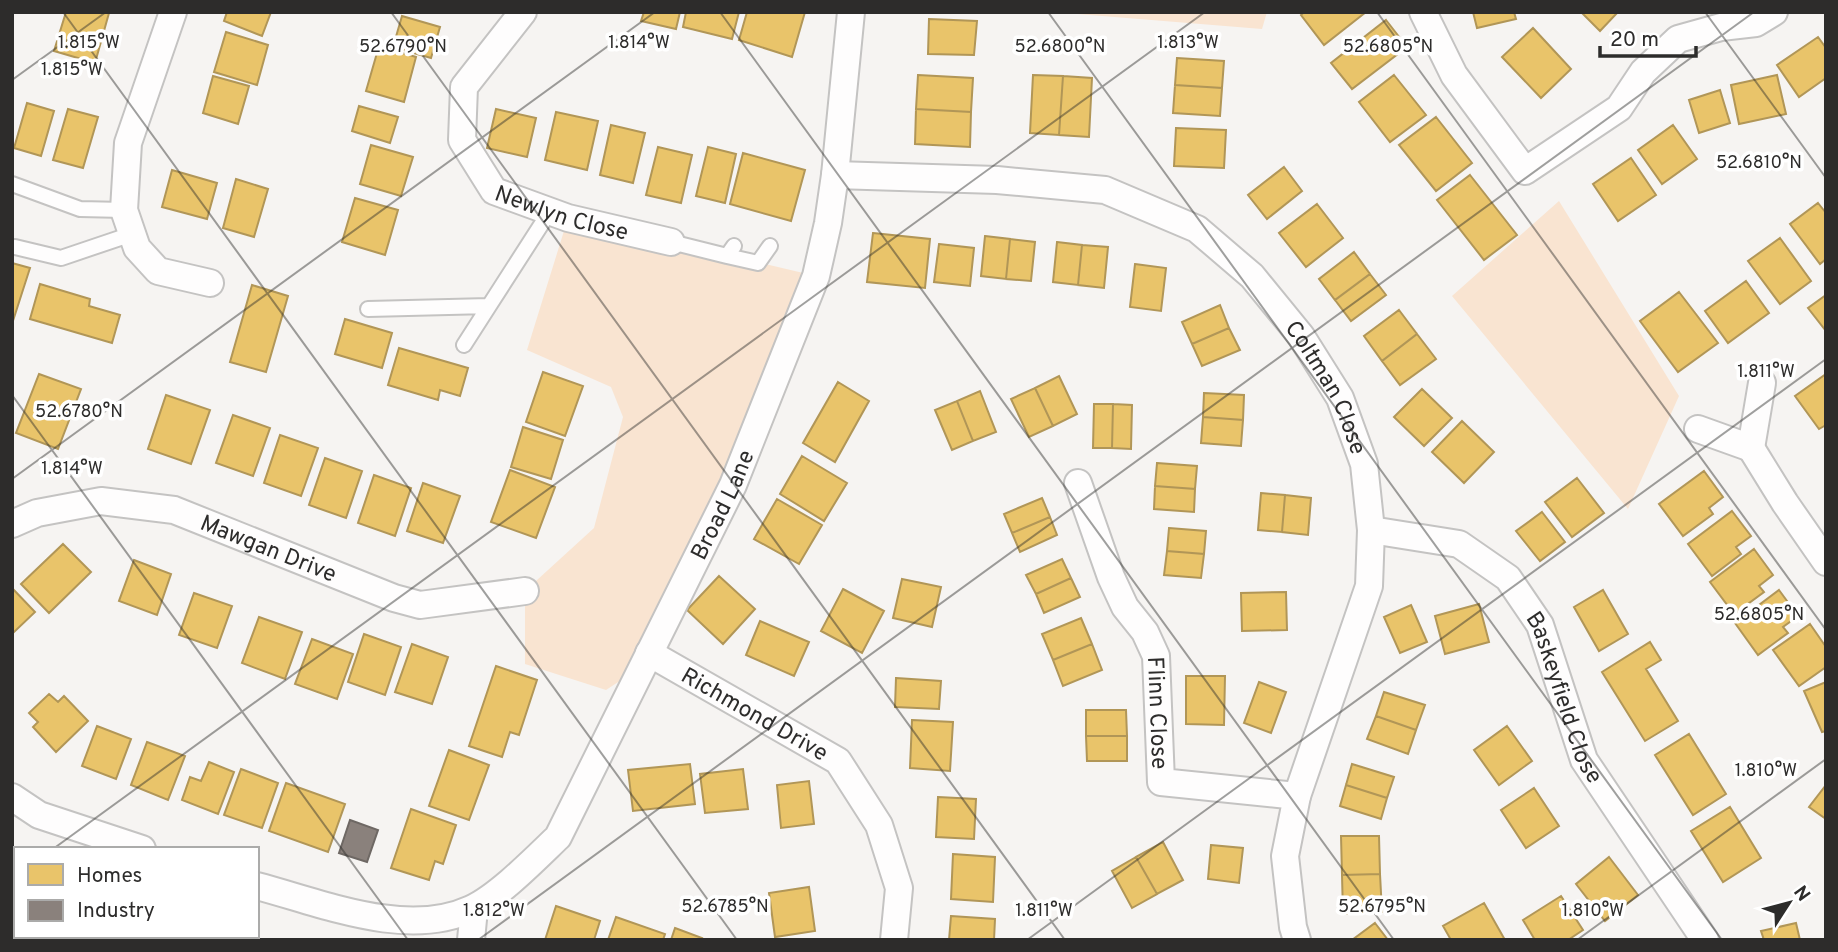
<svg xmlns="http://www.w3.org/2000/svg" width="1838" height="952" viewBox="0 0 1838 952" font-family="Overpass,sans-serif">
<style>
.green{fill:#f9e4d1}
.homes{fill:#e9c46a;stroke:#b19657;stroke-width:2}
.industry{fill:#8a817c;stroke:#6e6864;stroke-width:2}
.lines{fill:none;stroke-linecap:round;stroke-linejoin:round}
.lane-casing{stroke:#c4c3c2;stroke-width:18}
.street-casing{stroke:#c4c3c2;stroke-width:30}
.lane{stroke:#fefdfd;stroke-width:14}
.street{stroke:#fefdfd;stroke-width:26}
.ticks{fill:none;stroke:#2d2c2b;stroke-width:2;stroke-opacity:0.45}
.labels{text-anchor:middle;stroke-width:7;stroke-linejoin:round;paint-order:stroke}
.street-label{font-size:23px;fill:#2d2c2b;stroke:#fff}
.ticks-label{font-size:18px;text-anchor:middle;fill:#2d2c2b;stroke:#fff;stroke-width:7;stroke-linejoin:round;paint-order:stroke}
</style>
<rect width="100%" height="100%" fill="#f6f4f2"/>
<path class="green" d="M1053 12H1267L1262 29Z
M1559 201 1679 396 1628 509 1452 296Z
M568 218 816 276 641 667 606 690 525 664V591L594 528 623 417 611 387 527 350Z"/>
<path class="homes" d="M66 12 109 13 95 63 54 51Z
M227 12H271L262 36 224 21Z
M644 12H680L676 29 641 21Z
M686 12H739L732 39 683 27Z
M747 12H805L792 57 739 40Z
M1304 12H1366L1324 45 1301 15Z
M1473 12H1514L1516 19 1477 28Z
M1581 12H1618L1600 31Z
M402 16 440 27 431 58 393 47Z
M929 19 977 21 974 55 928 54Z
M1386 20 1407 47 1352 89 1331 63Z
M1533 28 1571 69 1541 98 1502 57Z
M226 32 268 45 257 85 214 72Z
M1818 37 1826 48V78L1799 97 1777 65Z
M379 46 416 57 404 102 366 91Z
M1177 58 1224 61 1222 88 1175 85Z
M918 75 973 78 971 112 916 109Z
M1033 75 1063 76 1059 135 1030 133Z
M1394 75 1426 115 1390 142 1359 102Z
M1777 75 1786 114 1739 124 1731 85Z
M213 76 249 86 238 124 203 113Z
M1063 76 1092 78 1089 137 1059 135Z
M1175 85 1222 88 1220 116 1173 113Z
M1720 90 1730 123 1699 133 1689 100Z
M27 103 54 111 41 156 14 148Z
M359 106 398 117 390 143 352 131Z
M68 109 98 117 83 168 53 160Z
M496 109 536 118 527 157 487 148Z
M916 109 971 112 970 147 915 144Z
M556 112 598 121 587 170 545 160Z
M1436 117 1472 163 1436 191 1399 145Z
M611 125 645 133 633 183 600 175Z
M1673 125 1697 159 1662 184 1638 150Z
M1176 128 1226 130 1224 168 1174 166Z
M371 145 413 157 401 196 360 184Z
M658 147 692 155 681 203 646 195Z
M708 147 736 154 725 203 696 196Z
M743 153 805 170 791 221 730 204Z
M1631 158 1656 195 1618 221 1593 184Z
M1284 167 1302 191 1267 219 1248 195Z
M172 170 217 183 207 219 162 207Z
M1470 175 1517 235 1484 260 1437 200Z
M236 179 268 189 254 237 223 228Z
M355 198 398 210 385 255 342 242Z
M1818 203 1826 213V259L1820 264 1790 224Z
M1317 204 1343 238 1306 267 1279 233Z
M873 233 930 239 925 288 867 282Z
M985 236 1010 239 1006 279 981 276Z
M1780 238 1811 281 1780 304 1748 261Z
M1010 239 1035 242 1031 281 1006 279Z
M1057 242 1082 245 1078 285 1053 282Z
M939 244 974 248 970 286 934 282Z
M1082 245 1108 247 1104 288 1078 285Z
M1354 252 1370 274 1335 300 1319 279Z
M12 263 30 268 12 324Z
M1135 264 1166 268 1161 311 1130 307Z
M1370 274 1386 295 1351 321 1335 300Z
M1746 281 1769 313 1728 343 1705 311Z
M40 284 90 299 89 306 120 315 112 343 30 319Z
M252 285 288 296 266 372 230 362Z
M1679 292 1718 343 1678 372 1640 321Z
M1826 295V331L1808 308Z
M1220 305 1229 328 1192 344 1182 322Z
M1399 310 1417 334 1382 361 1364 336Z
M345 319 392 333 382 368 335 354Z
M1229 328 1240 350 1202 366 1192 344Z
M1417 334 1436 359 1400 385 1382 361Z
M399 348 468 368 460 396 440 390 438 400 388 385Z
M543 372 583 386 565 436 526 422Z
M39 374 81 389 58 449 16 433Z
M1826 374V425L1819 429 1795 396Z
M1059 376 1077 414 1053 426 1035 388Z
M838 382 869 401 835 462 803 443Z
M1035 388 1053 426 1029 437 1011 399Z
M1422 389 1452 418 1424 446 1394 417Z
M980 391 996 432 973 441 957 401Z
M1204 393 1244 395 1243 420 1203 417Z
M166 395 210 410 191 464 148 449Z
M957 401 973 441 952 450 935 410Z
M1094 404H1113L1112 448H1093Z
M1113 404 1132 405 1131 449 1112 448Z
M233 415 270 428 253 476 216 463Z
M1203 417 1243 420 1241 446 1201 443Z
M1462 421 1494 452 1464 483 1432 452Z
M523 427 563 440 551 479 511 467Z
M280 435 318 448 301 496 264 483Z
M802 456 847 483 824 521 780 494Z
M325 458 362 471 346 518 309 505Z
M1157 463 1197 466 1195 489 1155 486Z
M510 470 555 487 536 538 491 522Z
M1704 471 1723 497 1709 508 1713 514 1683 536 1659 504Z
M374 475 411 488 395 536 358 523Z
M1577 478 1604 513 1572 537 1545 502Z
M423 483 460 496 443 543 407 531Z
M1155 486 1195 489 1194 512 1154 509Z
M1261 493 1285 495 1282 532 1258 530Z
M1285 495 1311 498 1308 535 1282 532Z
M1042 498 1050 517 1012 533 1004 514Z
M777 499 822 525 799 564 754 539Z
M1732 511 1751 536 1736 547 1741 554 1712 576 1688 544Z
M1542 512 1565 542 1540 561 1516 531Z
M1050 517 1057 535 1020 552 1012 533Z
M1169 528 1206 531 1204 554 1167 551Z
M63 544 91 572 49 613 21 584Z
M1754 549 1773 575 1759 586 1764 592 1734 614 1710 582Z
M1167 551 1204 554 1201 578 1164 575Z
M1062 559 1071 578 1036 594 1026 575Z
M134 560 171 574 157 615 119 601Z
M719 576 755 609 723 644 687 610Z
M1071 578 1080 597 1044 613 1036 594Z
M902 579 941 587 932 627 893 618Z
M12 588 35 612 12 634Z
M843 589 884 611 862 653 821 631Z
M1603 590 1628 634 1599 651 1574 607Z
M1779 590 1798 616 1783 627 1788 633 1758 655 1735 623Z
M1286 592 1287 630 1242 631 1241 593Z
M194 593 232 606 217 648 179 635Z
M1479 604 1489 642 1445 654 1435 616Z
M1411 605 1427 642 1400 653 1384 617Z
M259 617 302 632 285 679 242 663Z
M1081 618 1092 644 1053 660 1042 634Z
M760 621 809 642 794 676 746 655Z
M1810 624 1826 647V667L1799 686 1773 650Z
M364 634 401 647 385 695 348 682Z
M312 639 353 654 337 699 295 684Z
M1650 642 1661 660 1646 669 1678 721 1645 741 1602 672Z
M412 644 448 657 432 704 395 692Z
M1092 644 1102 670 1063 686 1053 660Z
M496 666 537 680 519 735 510 732 502 757 469 746Z
M1186 676H1225L1224 725 1186 724Z
M896 678 941 681 939 709 895 707Z
M1259 682 1286 692 1271 733 1244 723Z
M1826 682V731L1822 732 1804 691Z
M1384 692 1425 705 1416 730 1376 716Z
M49 694 58 702 64 696 88 721 56 752 33 727 38 722 29 713Z
M1086 710H1126L1127 736H1086Z
M1376 716 1416 730 1408 754 1367 739Z
M912 720 953 722 950 771 910 768Z
M97 726 131 739 116 779 82 766Z
M1507 726 1532 761 1499 785 1474 750Z
M1689 734 1726 794 1693 815 1655 755Z
M1086 736H1127V761H1087Z
M147 742 185 756 168 800 131 785Z
M449 750 489 765 469 820 429 806Z
M209 762 234 772 218 814 182 800 190 777 201 781Z
M690 764 695 804 633 811 628 770Z
M1352 764 1394 777 1387 798 1346 785Z
M241 769 278 783 262 828 224 815Z
M743 769 748 809 705 813 700 774Z
M809 781 814 824 781 828 777 785Z
M286 783 345 804 328 852 269 831Z
M1346 785 1387 798 1381 819 1340 806Z
M1826 785V819L1809 807Z
M1534 788 1559 826 1526 848 1501 810Z
M938 797 976 799 974 839 936 837Z
M1730 807 1761 858 1723 882 1691 831Z
M411 809 456 825 443 864 435 861 429 880 391 868Z
M1341 836H1379L1380 874 1342 875Z
M1163 842 1183 880 1157 894 1136 857Z
M1211 845 1243 848 1239 883 1208 879Z
M953 854 995 857 993 902 951 899Z
M1136 857 1157 894 1132 908 1112 871Z
M1609 857 1638 895 1605 921 1576 884Z
M1380 874 1382 912 1343 914 1342 875Z
M809 887 815 931 775 937 769 893Z
M1561 896 1583 930 1568 940H1535L1523 920Z
M1484 903 1505 940H1451L1443 926Z
M556 906 600 921 594 940H545Z
M951 916 995 919 994 940H949Z
M616 917 665 934 663 940H608Z
M1375 923 1388 940H1352Z
M1796 923 1800 940H1764L1761 931Z
M675 928 702 938 701 940H671Z
M40 936H82L81 940H48Z
M104 936H138L137 940H103Z
M148 936H180L189 940H146Z"/>
<path class="industry" d="M350 820 378 830 367 862 339 853Z"/>
<g class="lines">
<g class="lane-casing">
<path id="lane" d="M12 184 80 209 124 210
M671 242 727 256 734 246
M15 247 61 258 132 234
M727 256 758 263 770 246
M368 309 489 306 550 211
M464 345 489 306"/>
</g>
<g class="street-casing">
<g id="street">
<path d="M173 12 128 143 124 210 137 248 158 271 210 283"/>
<path id="s1" d="M523 12 464 87 462 140 494 191 568 218 671 242"/>
<path d="M1423 12 1454 75 1525 171 1619 108 1643 72 1678 39 1721 27 1756 23 1774 12"/>
<path id="s2" d="M835 175 997 180 1105 190 1197 229 1252 276 1301 336 1340 398 1364 464 1371 530 1369 586 1297 796 1285 856 1293 927 1297 940"/>
<path d="M1698 429 1751 448 1762 383"/>
<path d="M1751 448 1785 503 1826 562"/>
<path id="s3" d="M1078 483 1111 577 1125 607 1145 632 1156 656 1161 782 1297 796"/>
<path id="s4" d="M12 524 37 513 101 501 174 510 394 598 420 605 525 591"/>
<path id="s5" d="M1371 530 1459 544 1508 578 1540 625 1584 760 1705 940"/>
<path id="s6" d="M649 653 838 761 879 825 899 888 894 940"/>
<path d="M12 797 39 815 142 849"/>
<path id="s7" d="M257 886C322 903 406 939 471 909 498 897 536 858 558 837L733 485 816 276 828 223 835 175 851 12"/>
<path d="M471 940 474 909"/>
</g>
</g>
<use href="#lane" class="lane"/>
<use href="#street" class="street"/>
</g>
<path class="ticks" d="M63 12 737 940M391 12 1065 940M720 12 1394 940M1048 12 1722 940M1377 12 1826 630M1705 12 1826 178M12 80 106 12M12 395 408 940M12 479 655 12M12 847 16 852M53 849 1205 12M12 879 16 876M77 936 80 940M478 940 1754 12M1027 940 1826 359M1577 940 1826 759"/>
<g class="labels">
<g class="street-label">
<text dy="8" stroke="none"><textPath href="#s1" startOffset="280">Newlyn Close</textPath></text>
<text dy="8" stroke="none"><textPath href="#s2" startOffset="578">Coltman Close</textPath></text>
<text dy="8" stroke="none"><textPath href="#s7" startOffset="704">Broad Lane</textPath></text>
<text dy="8" stroke="none"><textPath href="#s4" startOffset="268">Mawgan Drive</textPath></text>
<text dy="8" stroke="none"><textPath href="#s5" startOffset="282">Baskeyfield Close</textPath></text>
<text dy="8" stroke="none"><textPath href="#s6" startOffset="122">Richmond Drive</textPath></text>
<text dy="8" stroke="none"><textPath href="#s3" startOffset="248">Flinn Close</textPath></text>
</g>
</g>
<g class="ticks-label">
<text x="89" y="48">1.815°W</text>
<text x="639" y="48">1.814°W</text>
<text x="1188" y="48">1.813°W</text>
<text x="403" y="52">52.6790°N</text>
<text x="1060" y="52">52.6800°N</text>
<text x="1388" y="52">52.6805°N</text>
<text x="72" y="75">1.815°W</text>
<text x="1759" y="168">52.6810°N</text>
<text x="1766" y="377">1.811°W</text>
<text x="79" y="417">52.6780°N</text>
<text x="72" y="474">1.814°W</text>
<text x="1759" y="620">52.6805°N</text>
<text x="1766" y="776">1.810°W</text>
<text x="725" y="912">52.6785°N</text>
<text x="1382" y="912">52.6795°N</text>
<text x="494" y="916">1.812°W</text>
<text x="1044" y="916">1.811°W</text>
<text x="1593" y="916">1.810°W</text>
</g>
<rect width="1838" height="952" fill="none" stroke="#2d2c2b" stroke-width="28"/>
<rect x="14" y="847" width="245" height="91" fill="#ffffff" stroke="#ababaa" stroke-width="2"/>
<rect x="28" y="864" width="35" height="21" fill="#e9c46a" stroke="#ababaa" stroke-width="2"/>
<text x="77" y="882" font-size="21" fill="#2d2c2b">Homes</text>
<rect x="28" y="900" width="35" height="21" fill="#8a817c" stroke="#ababaa" stroke-width="2"/>
<text x="77" y="917" font-size="21" fill="#2d2c2b">Industry</text>
<g transform="translate(1789 903) rotate(54)" stroke="#ffffff" stroke-width="5" paint-order="stroke">
<path d="M0-5L12 26L0 18L-12 26Z" fill="#2d2c2b"/>
<text y="-10" font-size="19" font-weight="bold" text-anchor="middle" fill="#2d2c2b">N</text>
</g>
<path d="M1600 46v10h96v-10" fill="none" stroke="#2d2c2b" stroke-width="3.5"/>
<text x="1610" y="46" font-size="21" fill="#2d2c2b" stroke="#ffffff" stroke-width="5" paint-order="stroke">20 m</text>
</svg>
